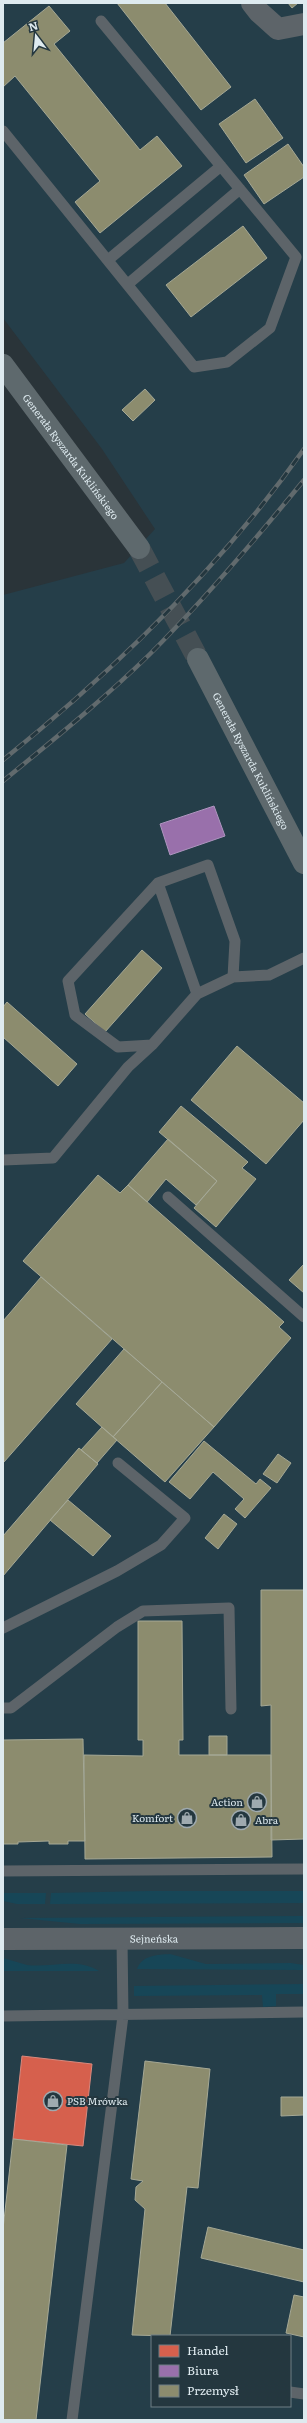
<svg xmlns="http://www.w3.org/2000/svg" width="307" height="2423" viewBox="0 0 307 2423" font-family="Literata,serif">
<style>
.built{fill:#253e49;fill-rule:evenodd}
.green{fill:#174657}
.shops{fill:#d6604d;stroke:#d8897e}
.offices{fill:#9970ab;stroke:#ae95bf}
.industry{fill:#8c8c6e;stroke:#a5a895}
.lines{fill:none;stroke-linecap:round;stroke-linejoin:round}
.secondary-tunnel{stroke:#454f54;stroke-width:22;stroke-dasharray:22 11;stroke-linecap:butt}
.service{stroke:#5d6469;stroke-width:11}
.minor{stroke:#5d6469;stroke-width:22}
.tertiary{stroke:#5d6469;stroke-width:22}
.secondary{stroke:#5e696d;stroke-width:22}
.rail-casing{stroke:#616a6d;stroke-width:4.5}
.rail{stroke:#24373f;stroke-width:3;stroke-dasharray:9;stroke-linecap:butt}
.labels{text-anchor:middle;stroke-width:4;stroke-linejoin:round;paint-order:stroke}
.street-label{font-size:10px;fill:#deeaef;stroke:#24373f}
.poi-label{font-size:10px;fill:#deeaef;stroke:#24373f;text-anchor:end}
</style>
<rect width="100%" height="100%" fill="#2a3439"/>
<path class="built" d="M3 3H304V2420H3V595L124 563 155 529 102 449 3 318ZM152 2336H290V2406H152Z"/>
<path class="green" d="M150 1891H304V1903L50 1904 51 1893Z
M3 1893H46L45 1904H17L3 1901Z
M304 1916V1923L80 1924 20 1918Z
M170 1954 206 1964 291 1963 304 1965V1970L137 1969C142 1955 157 1955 170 1954Z
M3 1958C11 1960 19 1963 27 1965 51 1968 77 1957 99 1971H3Z
M304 1984V1994H276V2006L263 2007 262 1995 134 1996V1986Z"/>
<path class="shops" d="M22 2056 92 2064 83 2146 13 2139Z"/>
<path class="offices" d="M214 806 225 836 170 855 160 824Z"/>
<path class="industry" d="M117 3H165L231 87 201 110Z
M288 3H298L292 8Z
M49 6 70 31 54 44 140 150 157 136 182 166 100 233 75 202 100 181 15 76 3 87V43Z
M255 99 283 138 246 163 219 124Z
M288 144 304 167V177L264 204 244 175Z
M243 226 267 258 191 317 166 285Z
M145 389 155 400 133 421 122 410Z
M142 950 162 968 105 1032 85 1014Z
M7 1002 77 1064 58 1086 3 1037V1007Z
M237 1046 304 1103V1120L266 1164 191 1100Z
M181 1106 248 1162 242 1168 256 1179 216 1227 194 1208 217 1181 159 1132Z
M168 1139 217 1181 196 1205 166 1179 147 1202 128 1185Z
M98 1175 120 1193 128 1185 284 1322 279 1327 291 1338 214 1427 23 1261Z
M304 1264V1293L289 1280Z
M41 1277 112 1339 4 1462 3 1321Z
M124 1349 162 1382 113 1437 76 1404Z
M162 1382 214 1427 165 1482 113 1437Z
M102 1427 117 1440 97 1463 81 1450Z
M204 1441 256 1484 260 1479 271 1488 245 1518 235 1509 244 1499 213 1472 190 1499 169 1482Z
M79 1448 98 1464 3 1576V1536Z
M278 1454 291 1463 277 1483 263 1474Z
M68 1500 111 1536 93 1556 50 1520Z
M224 1514 237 1524 218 1549 205 1538Z
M261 1590H304V1839L271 1840V1705L261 1706Z
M138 1621H182L183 1740H179V1755H271L272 1857 85 1859 84 1755 143 1756V1740H138Z
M209 1736H227V1755H209Z
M83 1739 85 1841H68V1844H49V1841L18 1842V1844H3V1740Z
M145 2061 210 2069 198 2188 187 2187 170 2336 132 2335 145 2209 135 2200 136 2187 143 2181 131 2179Z
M281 2097H304V2115L281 2116Z
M13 2139 67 2145 36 2420H3V2229Z
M208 2227 304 2250V2282L201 2258Z
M294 2295 304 2297V2337L286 2333Z"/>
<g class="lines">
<path class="secondary-tunnel" d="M139 548 198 659"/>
<path class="service" d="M3 131 194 367 227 362 270 328 296 257 101 21
M108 260 221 166
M128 284 240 189
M158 883 197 994 152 1045 118 1047 75 1015 68 981 158 883 208 865 235 941 233 977 197 994
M233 977 269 975 304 958
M3 1160 53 1158 128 1067 152 1045
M168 1197 304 1317
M3 1628 117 1571 161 1545 185 1518 118 1463
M3 1708H11L117 1627 143 1611 229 1608 231 1709
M3 1871 304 1869
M3 2016 304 2012
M290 2392 304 2394
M72 2420 123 2016 122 1939"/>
<path class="minor" d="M252 3 259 12 278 29 304 24"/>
<path class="tertiary" id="s1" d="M3 1939 304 1938"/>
<g class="secondary">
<path id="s2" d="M3 365 139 548"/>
<path id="s3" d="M198 659 304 863"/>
</g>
<g class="rail-casing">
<path id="rail" d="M3 760C115 670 221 567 304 449
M3 781C53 740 104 699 150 654 205 599 255 540 304 480"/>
</g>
<use href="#rail" class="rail"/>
</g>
<defs>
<g id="shop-ring" transform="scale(1)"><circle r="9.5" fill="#24373f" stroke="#9faaaf" stroke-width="1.5"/><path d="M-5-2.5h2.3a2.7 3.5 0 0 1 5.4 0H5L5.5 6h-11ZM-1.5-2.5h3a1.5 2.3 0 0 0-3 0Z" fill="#9faaaf"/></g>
</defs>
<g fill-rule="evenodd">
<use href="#shop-ring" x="257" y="1802"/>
<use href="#shop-ring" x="187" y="1818"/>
<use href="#shop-ring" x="241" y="1820"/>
<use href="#shop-ring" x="53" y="2101"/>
</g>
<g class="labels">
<g class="street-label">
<text dy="4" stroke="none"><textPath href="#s2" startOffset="114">Generała Ryszarda Kuklińskiego</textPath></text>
<text dy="4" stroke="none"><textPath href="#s3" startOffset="115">Generała Ryszarda Kuklińskiego</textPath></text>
<text dy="4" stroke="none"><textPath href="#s1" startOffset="151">Sejneńska</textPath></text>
</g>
<g class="poi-label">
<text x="243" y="1806">Action</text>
<text x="173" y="1822">Komfort</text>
<text x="255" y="1824" text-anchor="start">Abra</text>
<text x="67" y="2105" text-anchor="start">PSB Mrówka</text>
</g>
</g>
<rect width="307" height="2423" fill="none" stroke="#deeaef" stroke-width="8"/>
<rect x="151" y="2335" width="140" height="72" fill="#24373f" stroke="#6e7f85"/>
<rect x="159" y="2345" width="20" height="12" fill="#d6604d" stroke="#6e7f85"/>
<text x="187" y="2355" font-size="12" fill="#deeaef">Handel</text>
<rect x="159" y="2365" width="20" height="12" fill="#9970ab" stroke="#6e7f85"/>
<text x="187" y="2375" font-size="12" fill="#deeaef">Biura</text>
<rect x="159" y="2385" width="20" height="12" fill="#8c8c6e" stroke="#6e7f85"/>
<text x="187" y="2395" font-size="12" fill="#deeaef">Przemysł</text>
<g transform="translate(36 36) rotate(344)" stroke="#24373f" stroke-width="3" paint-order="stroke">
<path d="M0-3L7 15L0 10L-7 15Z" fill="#deeaef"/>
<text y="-6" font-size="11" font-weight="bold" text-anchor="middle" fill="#deeaef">N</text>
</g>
</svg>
